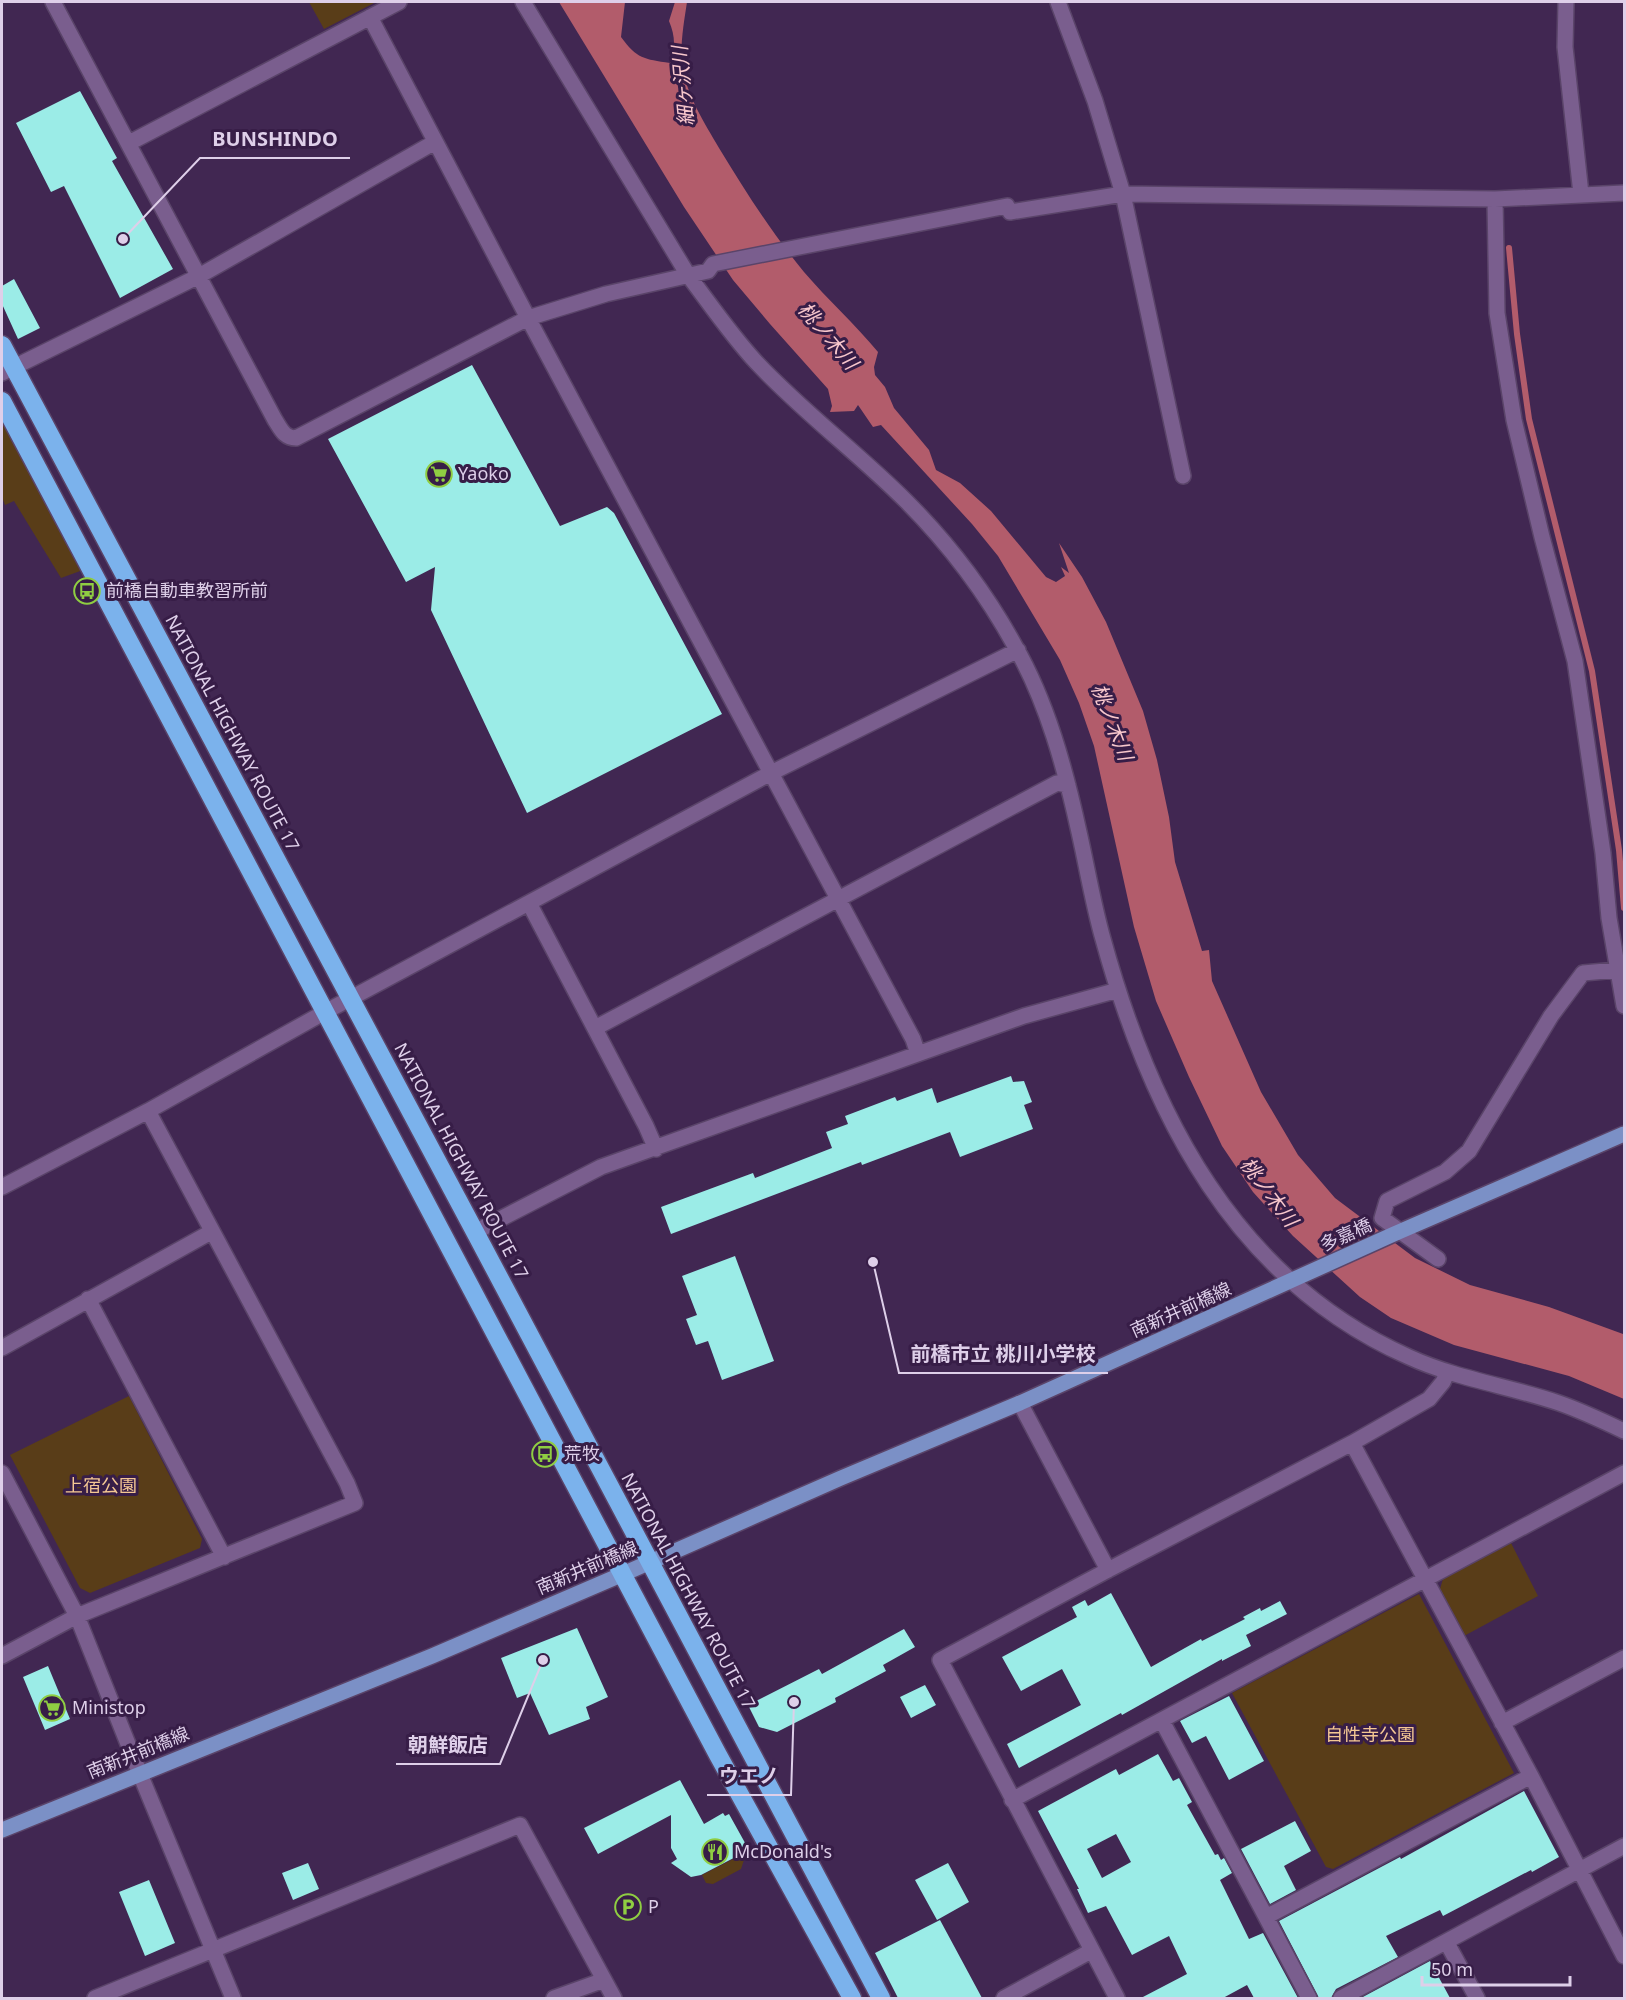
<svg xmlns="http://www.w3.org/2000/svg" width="1626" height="2000" viewBox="0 0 1626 2000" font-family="'Noto Sans','Noto Sans JP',sans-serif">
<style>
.green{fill:#593d18}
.water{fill:#b25c6b}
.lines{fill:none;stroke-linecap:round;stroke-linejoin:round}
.stream{stroke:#b25c6b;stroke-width:6}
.building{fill:#9bece7;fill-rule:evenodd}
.minor-casing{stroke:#5a4469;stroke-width:18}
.major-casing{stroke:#5a4469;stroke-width:18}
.highway-casing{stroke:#5a4469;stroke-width:21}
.minor{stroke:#7a5e8e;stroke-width:15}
.major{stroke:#7b90c6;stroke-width:15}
.highway{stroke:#7bb2ec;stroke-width:18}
.labels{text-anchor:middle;stroke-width:6;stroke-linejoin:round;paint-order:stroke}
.poi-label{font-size:18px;fill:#decfe9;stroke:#371d47;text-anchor:start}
.street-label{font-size:18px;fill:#decfe9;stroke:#371d47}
.park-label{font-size:18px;fill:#f4c793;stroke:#371d47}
.water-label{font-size:20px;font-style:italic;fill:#f8c7cc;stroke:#371d47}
.leader{fill:none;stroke:#decfe9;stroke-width:2}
.callout-dot{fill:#decfe9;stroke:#371d47;stroke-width:2}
.callout-label{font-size:20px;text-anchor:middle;font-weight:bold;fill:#decfe9;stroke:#371d47;stroke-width:6;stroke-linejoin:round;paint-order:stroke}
</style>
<rect width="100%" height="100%" fill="#412752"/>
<path class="green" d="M309 2H376L324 29Z
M2 414 83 570 61 578 14 501 5 505 2 497Z
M129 1396 202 1539 200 1548 90 1593 80 1588 10 1455Z
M1511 1543 1538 1596 1464 1636 1439 1592 1443 1579Z
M1419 1594 1514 1773 1333 1869 1326 1867 1232 1693Z
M743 1854 745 1857 741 1869 713 1884 706 1883 702 1875Z"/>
<path class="water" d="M559 2H625L621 37C637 59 644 59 670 63 676 48 675 35 669 21L675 2H687C684 22 680 44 682 65 687 96 704 122 719 148 745 191 772 233 804 272 828 300 855 324 878 352L874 367 875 375 885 387 894 408 929 450 936 470 960 483 991 511 1046 577 1056 582 1065 576 1061 567 1069 573 1059 543 1082 577 1106 622 1143 711 1157 760 1169 817 1175 862 1202 951 1209 950 1212 981 1261 1092 1298 1155 1335 1198 1415 1258 1470 1285 1549 1307 1623 1334 1624 1332V1399L1569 1376 1454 1345 1391 1318 1360 1297 1293 1236 1253 1192 1222 1146 1189 1077 1156 1001 1134 927 1094 746 1079 703 1060 660 998 556 972 524 881 425 873 427 858 405 854 411 830 412 832 406 828 389 770 324 733 280 684 207Z"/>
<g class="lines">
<path class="stream" d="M1509 248 1517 334 1529 419 1592 671 1619 850 1624 908"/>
</g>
<path class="building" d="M80 91 117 158 112 161 173 269 120 298 64 186 51 192 16 123Z
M14 279 40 328 18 339 2 304V286Z
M472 365 560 526 607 507 614 513 722 714 527 813 431 610 435 567 406 582 328 439Z
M1011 1076 1013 1082 1024 1081 1032 1102 1024 1105 1033 1129 960 1157 950 1132 862 1165 861 1162 671 1234 661 1207 753 1173 755 1178 832 1148 826 1132 848 1124 845 1116 895 1097 897 1101 932 1088 937 1103Z
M735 1256 774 1361 722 1380 708 1341 696 1345 686 1319 697 1315 682 1276Z
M1111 1593 1151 1667 1201 1639 1202 1641 1245 1619 1243 1617 1260 1608 1261 1611 1280 1601 1287 1614 1246 1635 1251 1646 1222 1661V1659L1122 1715 1121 1713 1019 1768 1007 1744 1081 1705 1062 1669 1021 1691 1002 1657 1077 1617 1072 1607 1085 1600 1088 1606Z
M577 1628 608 1697 586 1707 590 1719 549 1735 530 1693 517 1698 501 1658Z
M904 1629 915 1647 883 1665 886 1671 835 1698 836 1702 777 1732 759 1727 748 1705 819 1669 822 1674Z
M48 1666 70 1719 45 1730 23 1677Z
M925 1685 936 1705 911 1718 900 1697Z
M1229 1696 1264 1761 1229 1780 1206 1736 1192 1743 1180 1721Z
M1158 1754 1173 1781 1179 1778 1192 1802 1187 1805 1215 1855 1218 1854 1221 1860 1224 1858 1232 1873 1220 1880 1249 1939 1263 1933 1298 1998H1254L1247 1985 1223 1998H1141L1187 1974 1169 1936 1132 1955 1106 1906 1088 1913 1077 1889H1079L1038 1811 1116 1769 1119 1775ZM1116 1834 1131 1862 1102 1878 1087 1849Z
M680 1780 704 1824 723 1813 725 1816 729 1814 749 1850 701 1875 691 1877 671 1863 677 1859 671 1848V1815L598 1854 584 1828Z
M1524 1791 1559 1857 1532 1872 1531 1870 1443 1916 1440 1910 1386 1936 1398 1957 1336 1989 1331 1998H1319L1279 1921 1400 1857 1401 1859Z
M1295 1821 1311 1851 1284 1866 1296 1890 1270 1904 1241 1849Z
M308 1863 319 1889 293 1900 282 1873Z
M948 1863 969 1902 937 1920 915 1880Z
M149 1880 175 1943 145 1956 119 1892Z
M940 1920 982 1998H898L875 1953Z
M1430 1961 1450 1998H1361Z"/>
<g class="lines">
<g class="minor-casing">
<path id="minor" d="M53 2 275 420C281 429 284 438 296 438L528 318 606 294 708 271 713 264 1007 206 1010 212 1123 194 1495 199
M523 2 688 275C710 304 731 335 756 362 803 412 858 453 906 501 949 544 986 593 1015 646 1047 702 1065 768 1079 832 1087 867 1093 904 1103 939 1151 1114 1235 1280 1409 1357 1457 1379 1509 1386 1559 1403 1582 1411 1603 1421 1624 1431
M1058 2 1095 101 1123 194 1183 476
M1566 2 1565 47 1581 194
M370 17 528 318 913 1039 918 1054
M129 143 399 2
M1624 193 1495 199 1497 313 1514 420 1542 537 1575 661 1603 853 1609 918 1624 1006
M2 373 199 276 435 142
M529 903 646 1126 656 1149
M595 1028 1057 783 1068 785
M2 1187 148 1111 325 1012 771 773 1018 650
M475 1232 601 1167 1024 1016 1118 990
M1438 1259 1382 1218 1387 1201 1445 1172 1469 1151 1551 1016 1583 973 1617 970
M88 1299 224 1557
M2 1348 211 1232
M1020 1403 1108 1570
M1352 1443 1531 1776 1624 1956
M2 1473 77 1616 140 1774 233 1998
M2 1656 77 1616 355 1503 347 1483 148 1111
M1162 1721 1309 1998
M1502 1723 1624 1658
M1012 1800 1624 1473
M1266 1917 1531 1776
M1447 1943 1477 1998
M95 1998 520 1825 614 1998
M554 1998 604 1980
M1004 1998 1091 1951
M1117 1998 940 1660 1108 1570 1352 1443 1429 1399 1443 1382 1447 1373
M1341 1998 1624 1846"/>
</g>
<g class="major-casing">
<path id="major" d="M2 1830 432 1656 623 1574 841 1478 1020 1403 1394 1234 1624 1134"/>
</g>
<g class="highway-casing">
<path id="highway" d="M2 345 475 1232 881 1998
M2 401 718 1755 852 1998"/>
</g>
<use href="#minor" class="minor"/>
<use href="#major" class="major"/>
<use href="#highway" class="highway"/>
</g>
<defs>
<g id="supermarket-ring" transform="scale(1.35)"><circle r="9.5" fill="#371d47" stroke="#8fcd42" stroke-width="1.5"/><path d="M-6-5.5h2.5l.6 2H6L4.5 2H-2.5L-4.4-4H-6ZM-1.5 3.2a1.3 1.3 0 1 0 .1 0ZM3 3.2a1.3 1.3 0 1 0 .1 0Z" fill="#8fcd42"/></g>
<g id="bus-ring" transform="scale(1.35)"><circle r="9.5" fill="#371d47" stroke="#8fcd42" stroke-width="1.5"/><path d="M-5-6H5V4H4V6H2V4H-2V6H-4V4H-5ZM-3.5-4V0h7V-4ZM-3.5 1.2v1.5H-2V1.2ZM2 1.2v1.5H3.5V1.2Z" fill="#8fcd42"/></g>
<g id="restaurant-ring" transform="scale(1.35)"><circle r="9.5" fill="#371d47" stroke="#8fcd42" stroke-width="1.5"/><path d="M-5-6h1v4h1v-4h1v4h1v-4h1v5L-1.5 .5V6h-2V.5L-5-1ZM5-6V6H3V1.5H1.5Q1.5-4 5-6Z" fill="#8fcd42"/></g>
<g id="parking-ring" transform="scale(1.35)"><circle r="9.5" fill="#371d47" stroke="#8fcd42" stroke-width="1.5"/><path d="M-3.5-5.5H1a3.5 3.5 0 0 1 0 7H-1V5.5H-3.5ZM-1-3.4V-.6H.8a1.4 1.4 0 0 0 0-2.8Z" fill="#8fcd42"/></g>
</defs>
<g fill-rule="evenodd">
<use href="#supermarket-ring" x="439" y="474"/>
<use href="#bus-ring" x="87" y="591"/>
<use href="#bus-ring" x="545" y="1454"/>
<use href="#supermarket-ring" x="52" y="1708"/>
<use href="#restaurant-ring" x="715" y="1852"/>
<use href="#parking-ring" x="628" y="1907"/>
</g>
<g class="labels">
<g class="poi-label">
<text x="458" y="480">Yaoko</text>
<text x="106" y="597">前橋自動車教習所前</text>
<text x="564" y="1460">荒牧</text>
<text x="72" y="1714">Ministop</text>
<text x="734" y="1858">McDonald's</text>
<text x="648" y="1913">P</text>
</g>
<g class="street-label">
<text transform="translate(232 733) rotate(62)" y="6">NATIONAL HIGHWAY ROUTE 17</text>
<text transform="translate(461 1161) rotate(62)" y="6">NATIONAL HIGHWAY ROUTE 17</text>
<text transform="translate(1346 1235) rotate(-24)" y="6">多嘉橋</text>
<text transform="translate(1181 1310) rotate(-24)" y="6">南新井前橋線</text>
<text transform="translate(587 1568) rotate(-23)" y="6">南新井前橋線</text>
<text transform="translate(688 1591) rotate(62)" y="6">NATIONAL HIGHWAY ROUTE 17</text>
<text transform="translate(138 1753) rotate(-22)" y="6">南新井前橋線</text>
</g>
<g class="park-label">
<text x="101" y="1492">上宿公園</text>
<text x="1370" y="1741">自性寺公園</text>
</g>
<g class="water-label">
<text transform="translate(683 86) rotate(-95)" y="7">細ヶ沢川</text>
<text transform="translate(828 336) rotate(50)" y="7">桃ノ木川</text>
<text transform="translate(1112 722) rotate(69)" y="7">桃ノ木川</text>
<text transform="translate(1269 1192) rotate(53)" y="7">桃ノ木川</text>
</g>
</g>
<path class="leader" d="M123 239L200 158H350M873 1262L899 1373H1108M543 1660L500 1764H396M794 1702L791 1795H707"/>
<g class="callout-dot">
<circle cx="123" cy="239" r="6"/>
<circle cx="873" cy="1262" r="6"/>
<circle cx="543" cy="1660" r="6"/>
<circle cx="794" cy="1702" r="6"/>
</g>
<g class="callout-label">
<text x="275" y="146">BUNSHINDO</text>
<text x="1003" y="1361">前橋市立 桃川小学校</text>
<text x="448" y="1752">朝鮮飯店</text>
<text x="749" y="1783">ウエノ</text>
</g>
<rect width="1626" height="2000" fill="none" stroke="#decfe9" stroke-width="6"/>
<path d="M1422 1976v9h148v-9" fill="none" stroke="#decfe9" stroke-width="3"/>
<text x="1431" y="1976" font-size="18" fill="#decfe9" stroke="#371d47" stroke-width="4.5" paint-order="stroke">50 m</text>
</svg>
